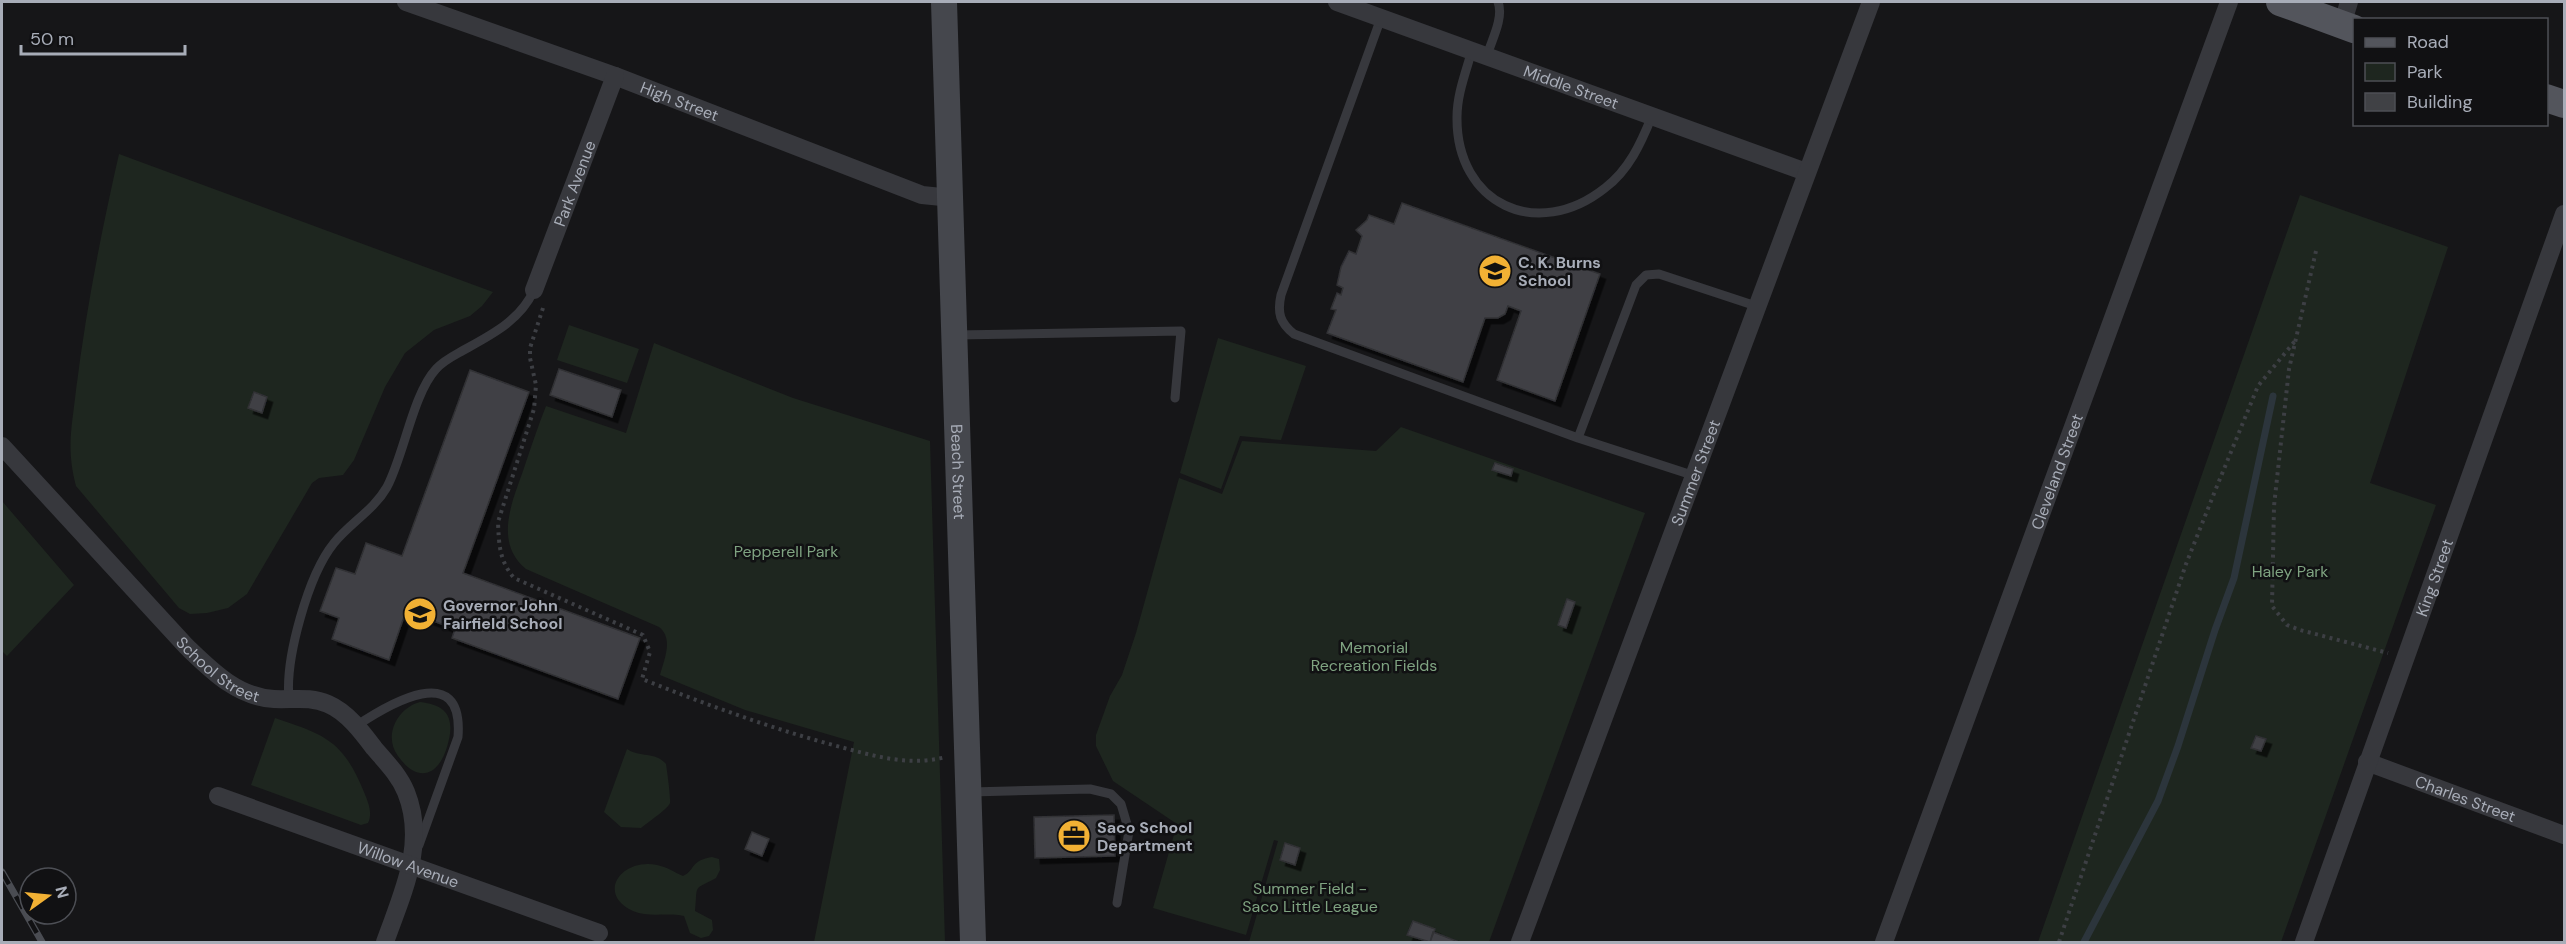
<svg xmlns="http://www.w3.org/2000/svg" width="2566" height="944" viewBox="0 0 2566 944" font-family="'DM Sans',sans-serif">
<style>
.green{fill:#1e261f}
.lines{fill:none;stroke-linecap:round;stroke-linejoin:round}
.stream{stroke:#2c353c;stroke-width:7}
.building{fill:#404145;stroke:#303034;stroke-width:1.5;filter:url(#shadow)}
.path{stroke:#3d3f44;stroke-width:4;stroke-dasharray:3 4.5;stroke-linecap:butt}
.lane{stroke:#37383d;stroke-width:9}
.street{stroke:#37383d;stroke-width:18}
.secondary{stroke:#45474d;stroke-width:26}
.primary{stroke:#53555c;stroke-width:28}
.rail-casing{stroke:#4a4c52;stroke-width:7}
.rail{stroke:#111113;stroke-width:4.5;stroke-dasharray:14;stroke-linecap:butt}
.labels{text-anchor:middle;stroke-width:5;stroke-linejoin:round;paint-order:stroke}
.street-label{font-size:16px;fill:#a8adb8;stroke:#111113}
.poi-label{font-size:16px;font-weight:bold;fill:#a8adb8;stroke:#111113;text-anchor:start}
.park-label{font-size:16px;fill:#7fa381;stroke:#111113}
</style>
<defs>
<filter id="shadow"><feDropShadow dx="5.5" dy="5.5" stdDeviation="0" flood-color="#0009"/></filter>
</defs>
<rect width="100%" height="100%" fill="#161618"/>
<path class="green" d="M119 154 493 292 482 306 470 316 434 330 405 353 385 387 354 460 343 475 319 478 312 483 247 594 228 608 207 613 190 614 179 608 76 486C66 448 72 427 76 390 86 310 101 233 119 154Z
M2300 195 2448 247 2370 483 2436 505 2281 942H2038Z
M569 325 639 349 627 383 557 360Z
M1218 338 1306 366 1281 440 1240 436 1221 489 1180 473Z
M654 343 793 398 930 441 945 942H814L854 742 745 710 660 675C664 659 674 639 659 627L526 569C493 542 513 500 524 468 531 447 538 426 546 406L626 433Z
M1401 427 1645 513 1489 942H1249L1278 841 1274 840 1246 935 1153 908 1177 824 1113 781 1096 746V735L1110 696 1122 675 1136 633 1179 478 1222 494 1242 441 1376 451Z
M2 501 74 585 7 656 2 651Z
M420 702C450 705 455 721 447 747 438 777 417 783 398 756 383 736 397 708 420 702Z
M275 718C326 735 343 741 364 792 368 802 373 813 368 823L361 825 251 785Z
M627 749C640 758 655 751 666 764 667 770 671 799 670 803 669 808 647 823 641 828L621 827 604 812Z
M712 857 719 859 720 870 716 878C692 891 698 883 695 911L712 920 713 930 709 936 701 938 690 933 684 916C667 912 650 918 633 911 596 894 621 858 657 865 667 867 674 872 683 876 696 870 689 861 712 857Z"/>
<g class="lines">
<path class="stream" d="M2084 942 2158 801 2178 746 2215 630 2234 578 2273 396"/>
</g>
<path class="building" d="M1402 203 1600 274 1555 401 1497 380 1521 311 1508 306 1505 314 1498 318H1485L1463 382 1327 333 1336 310 1331 309 1337 293 1341 295 1343 288 1337 285 1341 267 1349 251 1356 254 1362 236 1356 230 1367 220 1369 215 1394 224Z
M559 369 621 390 612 417 550 395Z
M470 370 529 392 463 573 640 638 618 699 452 638 455 629 406 611 389 660 332 639 339 618 320 611 336 568 355 574 366 543 402 556Z
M254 392 267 397 262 413 248 408Z
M1495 463 1513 469 1511 476 1492 470Z
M1567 599 1575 602 1566 628 1558 625Z
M2256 736 2266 739 2261 751 2251 748Z
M1114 815 1115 856 1035 858 1034 817Z
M752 832 769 839 762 856 745 849Z
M1285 843 1300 848 1295 865 1280 860Z
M1413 921 1435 929 1430 942 1407 935Z
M1433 932 1459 942H1430Z"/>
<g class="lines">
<path class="path" d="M2316 251 2289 369 2274 506 2272 606 2287 625 2300 630 2388 653
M543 308 530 348V358L536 385 534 409 498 522C499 544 499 560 514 578L643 635 650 652 642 679C705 704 767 727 833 745 871 755 907 767 946 757
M2059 942 2186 564 2215 491 2258 386 2295 341"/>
<path class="lane" d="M1381 18 1281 295C1277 313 1280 323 1294 334L1578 438 1695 476
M1472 50C1466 72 1457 94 1457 117 1456 204 1537 242 1605 188 1629 170 1641 143 1652 116
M1487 55C1492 40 1504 17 1498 2
M956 335 1181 331 1175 398
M1578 438 1636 285 1646 275 1659 274 1756 306
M289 699C285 659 308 575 334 543 350 523 374 510 387 487 404 455 413 394 436 369 443 361 453 356 462 351 491 335 520 321 534 290
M356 726C389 704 464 659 458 737L419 845
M971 792 1090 789 1111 794 1121 804 1129 831 1117 903"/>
<g class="street">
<path id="s1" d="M406 2 615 76 922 195 952 198"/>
<path id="s2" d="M1337 2 1806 172"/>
<path d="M2342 25 2349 2"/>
<path id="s3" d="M534 290 615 76"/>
<path id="s4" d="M2 446 186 646C211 670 237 697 274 699 293 700 310 696 328 704 347 712 362 732 374 748 386 762 399 775 406 792 427 844 402 894 385 942"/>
<path id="s5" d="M2367 762 2564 835"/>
<path id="s6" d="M218 796 599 933"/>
<path id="s7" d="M1520 942 1871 2"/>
<path id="s8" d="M1884 942 2229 2"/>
<path id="s9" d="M2304 942 2564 214"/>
</g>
<path class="secondary" id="s10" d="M944 2 973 942"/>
<path class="primary" d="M2280 2 2354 29
M2546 98 2564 104"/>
<g class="rail-casing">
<path id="rail" d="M2 872 42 942"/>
</g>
<use href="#rail" class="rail"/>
</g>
<defs>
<g id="school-disc" transform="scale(1.725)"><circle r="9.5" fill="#f2b134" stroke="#111113"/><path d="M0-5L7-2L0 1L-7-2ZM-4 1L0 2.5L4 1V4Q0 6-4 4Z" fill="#111"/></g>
<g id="office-disc" transform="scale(1.725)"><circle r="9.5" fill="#f2b134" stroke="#111113"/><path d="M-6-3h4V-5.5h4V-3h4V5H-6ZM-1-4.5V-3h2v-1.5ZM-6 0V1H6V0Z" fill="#111"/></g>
</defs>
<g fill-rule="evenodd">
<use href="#school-disc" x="1495" y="271"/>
<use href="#school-disc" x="420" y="614"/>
<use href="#office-disc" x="1074" y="836"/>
</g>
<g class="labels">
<g class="street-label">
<text dy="6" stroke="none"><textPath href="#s2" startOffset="249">Middle Street</textPath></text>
<text dy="6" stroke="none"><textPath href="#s1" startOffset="291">High Street</textPath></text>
<text dy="6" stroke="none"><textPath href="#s3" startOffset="114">Park Avenue</textPath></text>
<text dy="6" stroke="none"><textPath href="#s10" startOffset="470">Beach Street</textPath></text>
<text dy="6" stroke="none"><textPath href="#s7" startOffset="501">Summer Street</textPath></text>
<text dy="6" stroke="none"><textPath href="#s8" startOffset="501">Cleveland Street</textPath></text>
<text dy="6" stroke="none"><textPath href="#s9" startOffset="387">King Street</textPath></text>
<text dy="6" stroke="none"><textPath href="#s4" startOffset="312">School Street</textPath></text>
<text dy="6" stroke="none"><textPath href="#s5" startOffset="105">Charles Street</textPath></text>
<text dy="6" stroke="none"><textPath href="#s6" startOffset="202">Willow Avenue</textPath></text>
</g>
<g class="poi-label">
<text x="1518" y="268">C. K. Burns<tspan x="1518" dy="18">School</tspan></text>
<text x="443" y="611">Governor John<tspan x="443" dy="18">Fairfield School</tspan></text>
<text x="1097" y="833">Saco School<tspan x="1097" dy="18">Department</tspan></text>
</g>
<g class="park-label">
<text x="786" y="557">Pepperell Park</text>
<text x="2290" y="577">Haley Park</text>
<text x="1374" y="653">Memorial<tspan x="1374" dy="18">Recreation Fields</tspan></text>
<text x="1310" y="894">Summer Field -<tspan x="1310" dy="18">Saco Little League</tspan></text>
</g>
</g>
<rect width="2566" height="944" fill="none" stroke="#a8adb8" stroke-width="6"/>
<rect x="2353" y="18" width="195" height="108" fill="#111113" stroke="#4d4f55" stroke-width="1.5"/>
<rect x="2365" y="38" width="30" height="9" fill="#53555c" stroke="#4d4f55" stroke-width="1.5"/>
<text x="2407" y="48" font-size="18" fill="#a8adb8">Road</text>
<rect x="2365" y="63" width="30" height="18" fill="#1e261f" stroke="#4d4f55" stroke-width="1.5"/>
<text x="2407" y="78" font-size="18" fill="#a8adb8">Park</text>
<rect x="2365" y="93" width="30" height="18" fill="#404145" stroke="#4d4f55" stroke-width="1.5"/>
<text x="2407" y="108" font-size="18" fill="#a8adb8">Building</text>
<g transform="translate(48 896) rotate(75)"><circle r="28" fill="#111113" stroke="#4d4f55" stroke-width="1.5"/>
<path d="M0-4.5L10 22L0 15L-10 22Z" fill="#f2b134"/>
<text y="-9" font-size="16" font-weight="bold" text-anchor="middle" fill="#a8adb8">N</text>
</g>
<path d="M21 45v9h164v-9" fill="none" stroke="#a8adb8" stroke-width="3"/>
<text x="30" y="45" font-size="18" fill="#a8adb8" stroke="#111113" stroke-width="4.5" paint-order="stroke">50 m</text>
</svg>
